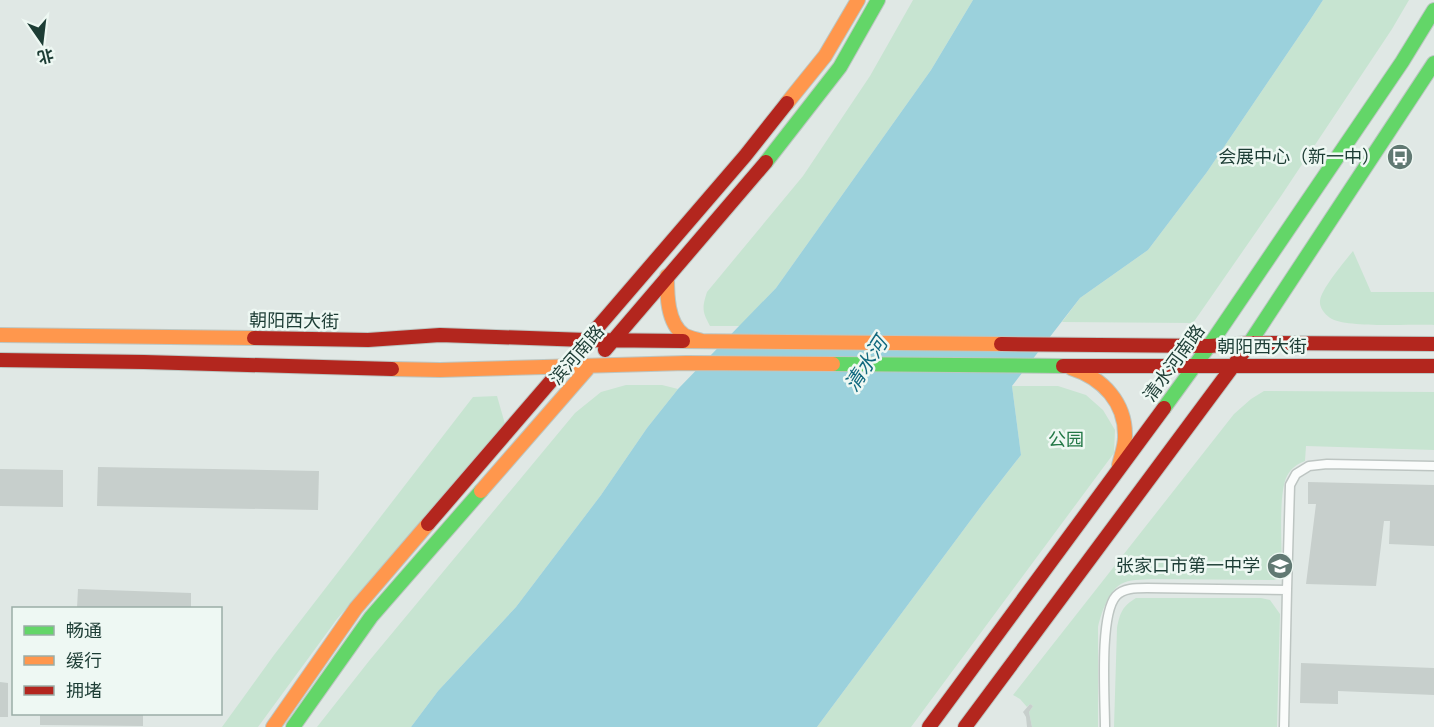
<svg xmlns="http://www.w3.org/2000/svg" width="1434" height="727" viewBox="0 0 1434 727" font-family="Figtree,'Noto Sans SC',sans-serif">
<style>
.green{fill:#c7e4d1}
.water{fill:#9bd1dc}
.building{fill:#c7cfcc}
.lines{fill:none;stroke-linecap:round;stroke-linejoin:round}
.lane-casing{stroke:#bdc5c2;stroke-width:11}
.fast-casing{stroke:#bcc6c2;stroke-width:16}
.slow-casing{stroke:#bcc6c2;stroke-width:16}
.jam-casing{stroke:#bcc6c2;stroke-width:16}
.lane{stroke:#fafcfb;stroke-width:8}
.fast{stroke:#63d668;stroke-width:14}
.slow{stroke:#ff974d;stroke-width:14}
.jam{stroke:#b3261e;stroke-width:14}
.labels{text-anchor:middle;stroke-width:5;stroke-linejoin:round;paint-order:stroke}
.poi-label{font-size:18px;fill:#1d3d35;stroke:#eef8f3;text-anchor:end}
.street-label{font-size:18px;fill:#1d3d35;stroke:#eef8f3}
.park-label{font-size:18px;fill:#237847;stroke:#eef8f3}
.water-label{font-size:20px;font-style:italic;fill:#11697f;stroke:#eef8f3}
</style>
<rect width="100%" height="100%" fill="#e0e8e5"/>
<path class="green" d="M913 0H973L931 70 776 288 740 326H710C702 311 702 308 707 292L803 176 870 76Z
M1323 0H1409L1392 29 1281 196 1193 323 1062 322 1080 298 1148 250 1207 172 1310 20Z
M1353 251 1371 292H1434V325C1411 324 1350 328 1332 319 1326 316 1319 308 1320 301 1321 289 1345 261 1353 251Z
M626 385H662L678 389 647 428 601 495 516 607 438 691 411 727H317L369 661 575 413 601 392Z
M1012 386H1058L1086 395 1103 410 1115 430 1114 453 911 727H817L982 505 1021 455Z
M1264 391 1434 392V450L1306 446 1305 461C1297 464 1291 468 1287 476 1278 493 1282 548 1282 570L1280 577 1274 580 1151 579C1142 580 1129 579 1121 584 1109 591 1101 613 1098 627V727H1032L1029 712 1033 706 1030 704 1027 707 1020 699 1013 695 1234 414 1251 399Z
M497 396 505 424 337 619 258 727H222L274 655 473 397Z
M1136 598H1261L1270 600 1280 614 1277 727H1114L1117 628C1120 612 1123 606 1136 598Z"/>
<path class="water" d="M973 0H1323L1310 20 1207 172 1148 250 1080 298 1012 386 1021 455 982 505 817 727H411L438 691 516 607 601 495 647 428 678 389 776 288 931 70Z"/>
<path class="building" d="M98 467 319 471 318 510 97 506Z
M0 469 63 470V507L0 506Z
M1308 482 1434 485V546L1389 544 1390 521H1384L1376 586 1306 584 1316 504H1308Z
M78 589 191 593V608H77Z
M1301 663 1434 668V695L1338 691V704L1300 703Z
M0 682 8 683V717H0Z
M1030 704 1033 706 1029 712 1032 727H1027L1026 717 1023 712Z
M40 714H143V726L40 725Z"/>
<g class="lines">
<g class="lane-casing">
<path id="lane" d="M1287 590 1290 485 1296 474 1309 466 1327 464 1434 466
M1105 727C1105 700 1099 615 1116 596 1123 588 1136 588 1147 588L1287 590 1284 727"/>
</g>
<g class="fast-casing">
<path id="fast" d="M766 162 840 67 878 0
M1245 350 1434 63
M833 364 1063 366
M1164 408 1209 346 1402 62 1434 10
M293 727 371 617 481 491"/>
</g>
<g class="slow-casing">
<path id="slow" d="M787 103 825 56 858 0
M667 276C667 294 667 323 684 335 689 338 696 339 702 341
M0 335 254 338
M683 341 1001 344
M1071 368C1103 378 1126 403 1125 437 1125 447 1121 456 1119 465
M392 369 440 370 686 363 833 364
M481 491 590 366
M273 727 356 608 428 524"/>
</g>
<g class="jam-casing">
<path id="jam" d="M254 338 368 340 440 335 586 340 683 341
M1001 344 1209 346 1251 343 1434 344
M579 349 745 156 787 103
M605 350 766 162
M0 360 144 362 392 369
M1063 366H1434
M428 524 564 366
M929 727 1164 408
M965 727 1245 350"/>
</g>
<use href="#lane" class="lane"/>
<use href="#fast" class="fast"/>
<use href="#slow" class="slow"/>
<use href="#jam" class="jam"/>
</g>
<defs>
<g id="bus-disc" transform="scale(1.35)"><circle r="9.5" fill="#617973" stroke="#eef8f3"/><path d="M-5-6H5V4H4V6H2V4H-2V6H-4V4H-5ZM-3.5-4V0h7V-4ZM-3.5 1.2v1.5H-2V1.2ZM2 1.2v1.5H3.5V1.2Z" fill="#fff"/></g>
<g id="school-disc" transform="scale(1.35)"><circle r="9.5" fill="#617973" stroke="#eef8f3"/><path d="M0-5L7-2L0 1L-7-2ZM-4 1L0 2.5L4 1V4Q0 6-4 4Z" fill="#fff"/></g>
</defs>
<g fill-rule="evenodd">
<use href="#bus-disc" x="1400" y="157"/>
<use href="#school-disc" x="1280" y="566"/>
</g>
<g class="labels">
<g class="poi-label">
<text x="1380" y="163">会展中心（新一中）</text>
<text x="1260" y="572">张家口市第一中学</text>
</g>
<g class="street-label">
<text transform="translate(294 321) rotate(1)" y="6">朝阳西大街</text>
<text x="1262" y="353">朝阳西大街</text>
<text transform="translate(577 355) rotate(-49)" y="6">滨河南路</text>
<text transform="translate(1174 363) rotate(-54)" y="6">清水河南路</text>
</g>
<g class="park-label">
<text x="1066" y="446">公园</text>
</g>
<g class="water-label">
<text transform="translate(866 364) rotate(-57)" y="7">清水河</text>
</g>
</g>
<rect x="12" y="607" width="210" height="108" fill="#eef8f3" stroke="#9aada7" stroke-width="1.5"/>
<rect x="24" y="626" width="30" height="9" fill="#63d668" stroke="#9aada7" stroke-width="1.5"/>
<text x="66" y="637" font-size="18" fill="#1d3d35">畅通</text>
<rect x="24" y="656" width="30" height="9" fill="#ff974d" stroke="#9aada7" stroke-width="1.5"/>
<text x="66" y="667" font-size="18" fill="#1d3d35">缓行</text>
<rect x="24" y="686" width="30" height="9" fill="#b3261e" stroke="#9aada7" stroke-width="1.5"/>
<text x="66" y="697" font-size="18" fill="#1d3d35">拥堵</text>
<g transform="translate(42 42) rotate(166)" stroke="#eef8f3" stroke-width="4.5" paint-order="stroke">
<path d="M0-4.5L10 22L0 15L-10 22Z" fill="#1d3d35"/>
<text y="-9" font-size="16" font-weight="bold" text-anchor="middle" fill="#1d3d35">北</text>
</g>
</svg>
